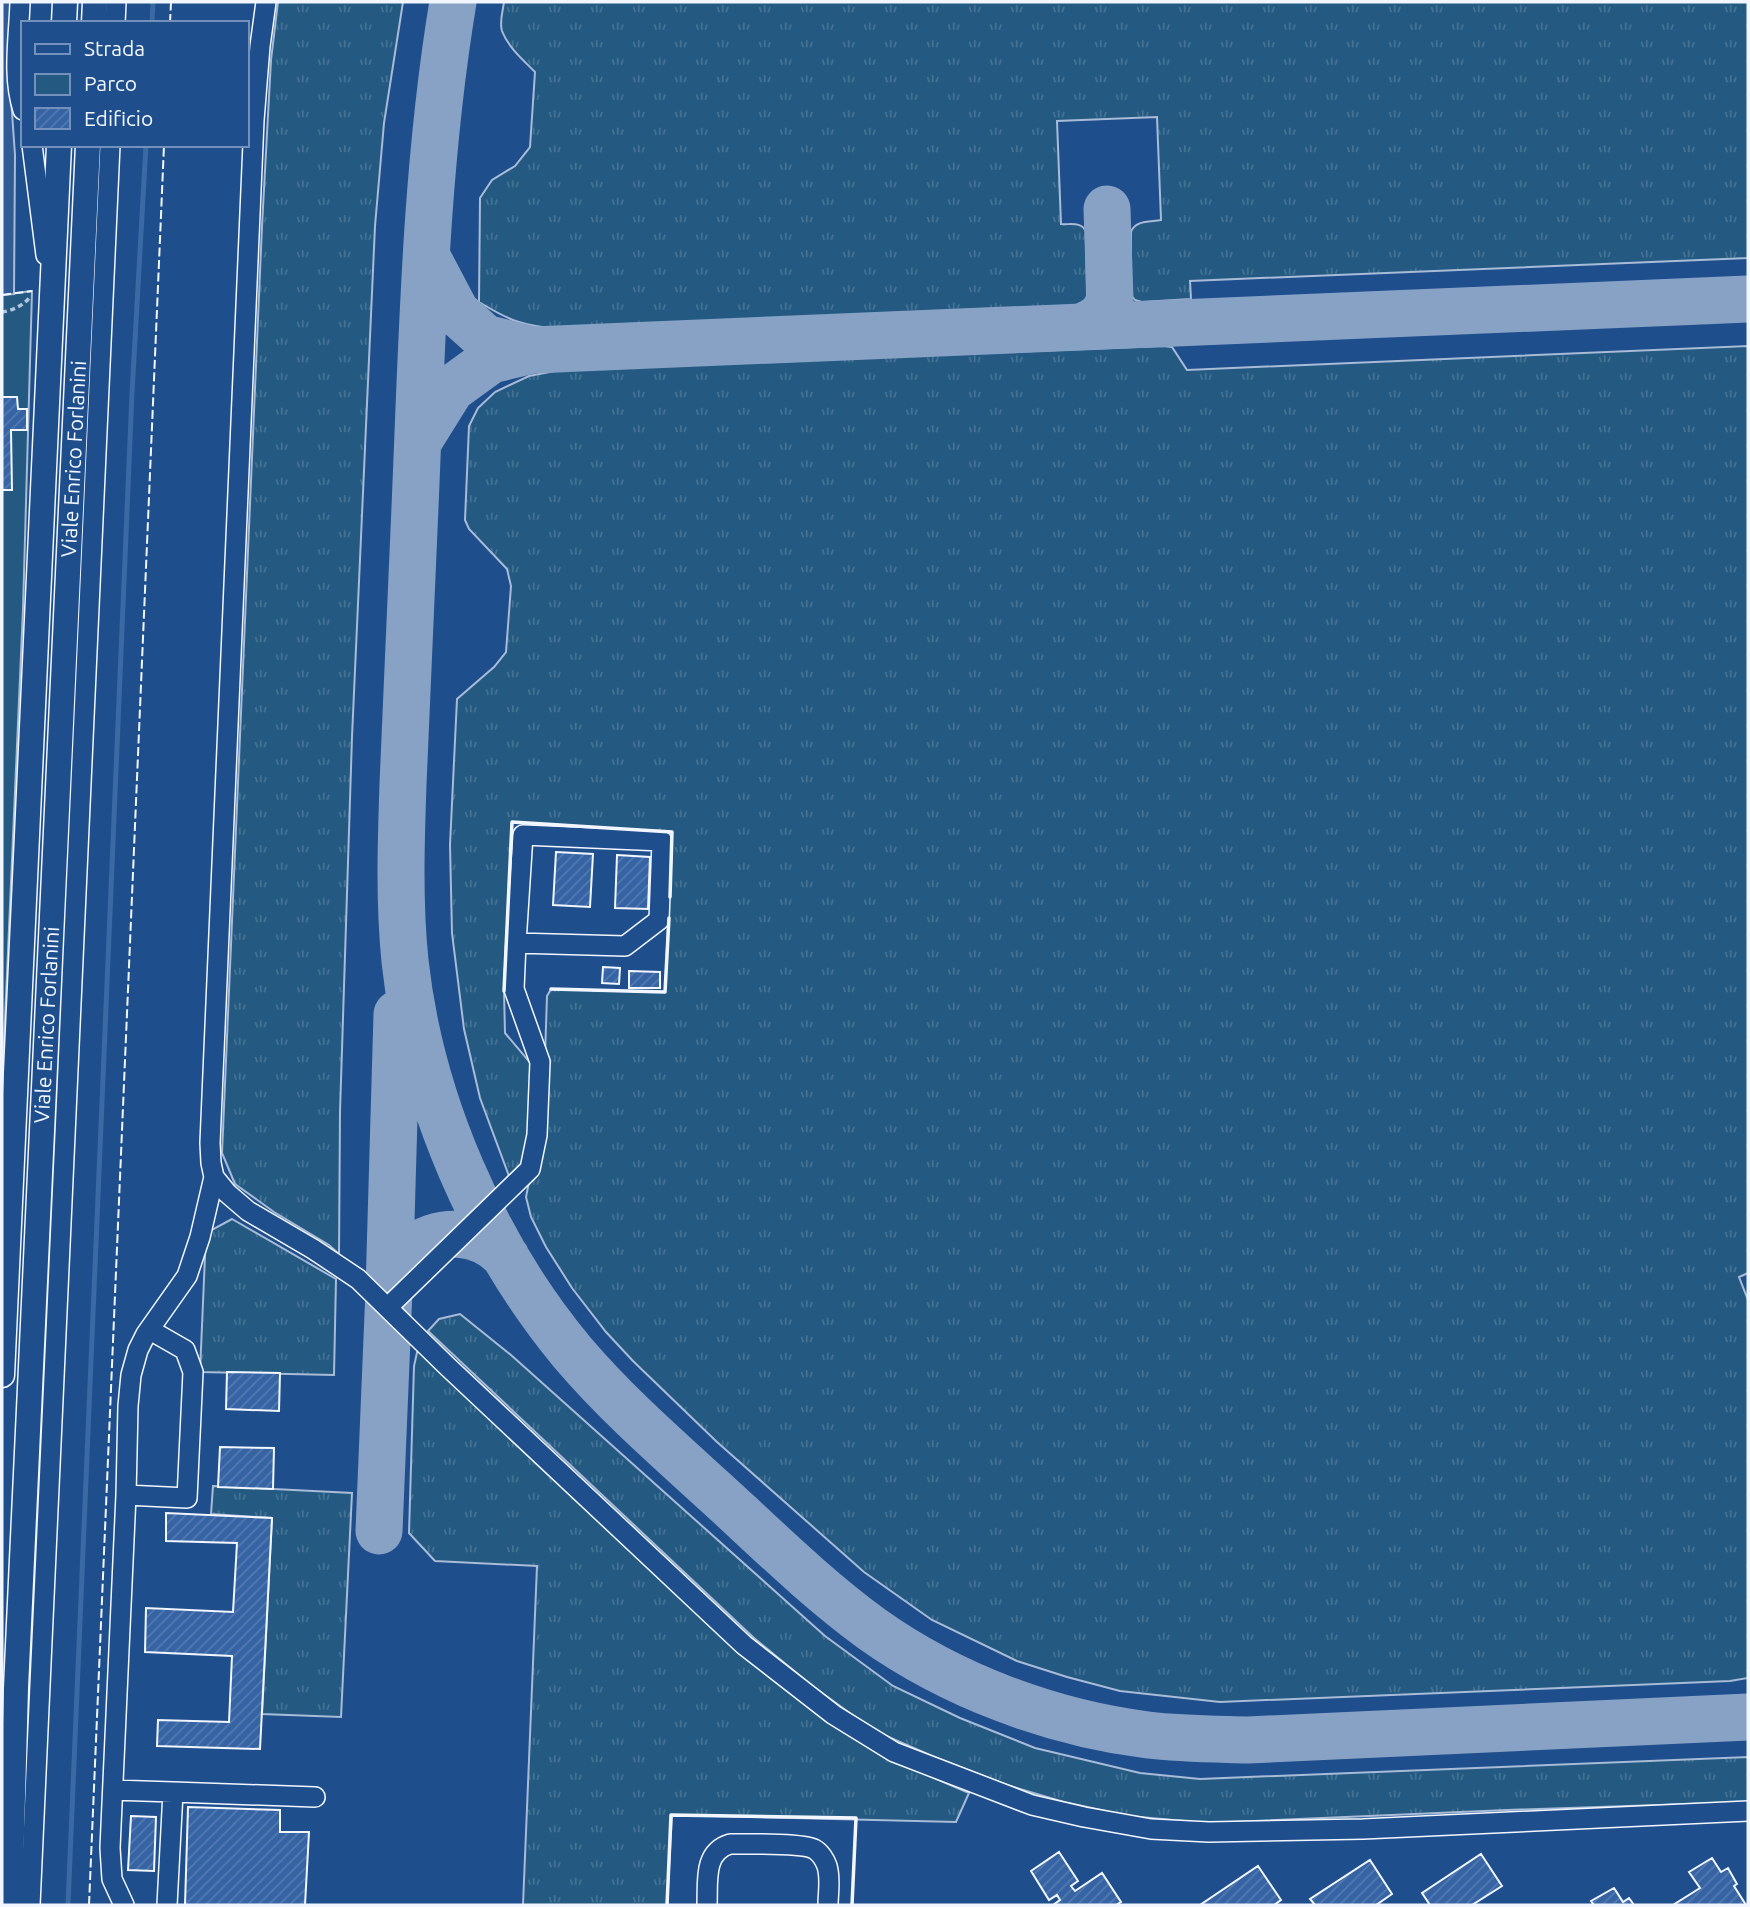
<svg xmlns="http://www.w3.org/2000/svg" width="1750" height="1907" viewBox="0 0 1750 1907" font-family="Ubuntu,sans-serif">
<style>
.grass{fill:url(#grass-tufts);stroke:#a8bbd7;stroke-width:2}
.park{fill:#245a82;stroke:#a8bbd7;stroke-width:2}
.parking{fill:#305b95;stroke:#a8bbd7;stroke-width:2}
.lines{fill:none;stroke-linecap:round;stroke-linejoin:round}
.stream{stroke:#3b69a3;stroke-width:5}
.taxiway{stroke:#88a2c6;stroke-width:47}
.building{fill:url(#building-hatch);stroke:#f2f6ff;stroke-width:2}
.minor-casing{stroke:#f2f6ff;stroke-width:22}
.major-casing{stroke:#f2f6ff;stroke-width:27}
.path{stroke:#b3c4dc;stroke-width:3.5;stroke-dasharray:5 3.5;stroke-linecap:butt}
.minor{stroke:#1f4e8c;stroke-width:19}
.major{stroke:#1f4e8c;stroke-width:24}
.fence{stroke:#f2f6ff;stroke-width:2;stroke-dasharray:9 3.5;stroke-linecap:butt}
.wall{stroke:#f2f6ff;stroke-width:3.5}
.labels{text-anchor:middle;stroke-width:5;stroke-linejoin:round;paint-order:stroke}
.street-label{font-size:21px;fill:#f2f6ff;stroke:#1f4e8c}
</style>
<defs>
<pattern id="grass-tufts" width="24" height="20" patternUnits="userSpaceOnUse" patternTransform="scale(1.75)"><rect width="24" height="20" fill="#245a82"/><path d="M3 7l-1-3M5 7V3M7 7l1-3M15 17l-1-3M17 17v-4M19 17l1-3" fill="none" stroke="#447295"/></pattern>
<pattern id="building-hatch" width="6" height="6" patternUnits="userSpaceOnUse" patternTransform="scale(1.75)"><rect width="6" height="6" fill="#3563a3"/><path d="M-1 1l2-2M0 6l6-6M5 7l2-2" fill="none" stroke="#537ab1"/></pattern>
</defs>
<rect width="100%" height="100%" fill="#1f4e8c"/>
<path class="grass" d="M278 2H403L384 123 375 226 352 737 340 1112 339 1254 329 1245 274 1212 235 1184 222 1153 262 226 271 60Z
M504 2H1748V258L1190 281 1191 299 1142 302 1135 300 1131 295V232C1135 220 1150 222 1161 220L1157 117 1057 121 1061 224C1070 225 1082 221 1086 232L1087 296 1085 302 1080 307 560 329C523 326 510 321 479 302L480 198 492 180 515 166 530 147 535 72C523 60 508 47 502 31 499 22 503 11 504 2Z
M1163 346 1172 347 1187 370 1748 346V1273L1739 1277 1748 1300V1678L1730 1681 1220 1702 1120 1691 1067 1677 1017 1661 932 1620 864 1572 717 1442 633 1361 606 1332 572 1288 546 1247 531 1217 526 1197 529 1182 542 1146 547 996 551 989 665 992 672 832 512 822 504 991 505 1033 533 1066 528 1151 521 1169 509 1176 480 1098 464 1029 452 933 450 845 457 699 494 667 506 652 511 586 507 569 469 529 465 520 469 426 478 408 495 392 529 376 565 369Z
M232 1219 336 1279 334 1375 200 1372 206 1233Z
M460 1314 511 1355 825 1636 893 1686 960 1718 1035 1748 1140 1773 1200 1779 1748 1757V1802L1507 1810 1206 1823 1129 1816 1064 1802 1007 1785 932 1756 875 1731 815 1688 754 1638 428 1331 439 1319Z
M418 1348 668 1586 927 1775 969 1793 956 1822 672 1815 667 1905H523L537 1566 435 1561 409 1533 414 1366Z
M213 1486 352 1493 341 1717 262 1714 272 1518 211 1514Z"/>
<path class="park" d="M32 291 23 609 2 1088V295Z"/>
<path class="parking" d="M2 2H11L9 70 15 155 14 294 2 295Z"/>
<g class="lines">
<path class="stream" d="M152 23 153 2
M68 1905 132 393 146 145"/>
<path class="taxiway" d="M453 2C424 176 422 354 414 530 410 615 406 700 403 784 401 843 399 902 405 961 420 1099 483 1245 572 1352 622 1411 682 1461 739 1514 782 1554 824 1594 872 1629 952 1686 1052 1723 1148 1735 1181 1739 1214 1739 1248 1740L1748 1717
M427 257 456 312 485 338 533 350
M1081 327C1096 321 1104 316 1110 300L1107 209
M418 442 451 389 491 360 533 350 1748 299
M389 1290C390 1283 391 1274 394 1268 397 1262 403 1256 408 1252 437 1226 480 1229 506 1257
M379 1531 389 1290 397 1014"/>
</g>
<path class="building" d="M2 397H17L18 409H27V430H11L12 490H2Z
M556 852 593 854 590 907 553 905Z
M617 855 650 857 648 909 615 908Z
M603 967 620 968 619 984 602 983Z
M629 971 660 972V988H629Z
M227 1372 280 1373 279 1411 226 1409Z
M220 1447 274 1448 273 1489 218 1487Z
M166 1513 272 1518 260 1749 157 1746 158 1720 229 1722 232 1656 145 1652 146 1608 233 1612 237 1543 166 1541Z
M188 1807 280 1810V1832H309L305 1905H185Z
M131 1816 156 1817 154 1871 128 1870Z
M1059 1852 1078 1881 1071 1886 1075 1891 1102 1873 1121 1902 1116 1905H1053L1060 1900 1057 1895 1049 1900 1031 1871Z
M1481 1854 1502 1886 1472 1905H1430L1422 1893Z
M1712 1858 1721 1872 1728 1868 1737 1884 1734 1886 1746 1905H1673L1700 1888 1689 1872Z
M1370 1860 1392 1894 1376 1905H1315L1310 1899Z
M1258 1866 1281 1900 1274 1905H1200Z
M1614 1888 1623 1902 1629 1898 1634 1905H1594L1591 1901Z"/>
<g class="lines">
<g class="minor-casing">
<path id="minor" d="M20 2C19 37 12 76 23 110
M266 2 260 46 254 120 210 1143 211 1163 214 1177 227 1193 248 1211 313 1249 358 1279 447 1366 744 1645 834 1715 894 1752 1032 1805 1084 1817 1151 1829 1209 1832 1363 1829 1748 1811
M115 23 116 2
M32 145 46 255
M388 1307 530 1169 537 1135 540 1062 514 989 516 943 625 946 659 920 662 841 523 835 516 943
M126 1495 187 1498 193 1372 185 1350 150 1330
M113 1790 173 1792 167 1905
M173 1792 315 1797
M30 1905 110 145
M124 1905 112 1879 110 1848 126 1495 128 1406 131 1375 138 1350 146 1334 187 1276 200 1237 214 1177
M707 1905C708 1882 703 1852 730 1844 746 1844 803 1843 814 1849 820 1852 825 1860 827 1866 831 1879 828 1893 828 1905"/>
</g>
<g class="major-casing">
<path id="major" d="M64 23 65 2
M94 23 95 2
M2 1375 59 145
M10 1905 16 1688 88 145"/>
</g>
<path class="path" d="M2 312C12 311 24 305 30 297"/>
<use href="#minor" class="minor"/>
<use href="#major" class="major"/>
<path class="fence" d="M170 23 171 2
M2 295 32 291
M89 1905 164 145"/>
<path class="wall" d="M551 989 665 992 669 918
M504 991 512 822 672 832 670 897
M667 1905 671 1815 856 1818 852 1905"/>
</g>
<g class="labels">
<g class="street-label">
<text transform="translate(74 459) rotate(-87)" y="7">Viale Enrico Forlanini</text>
<text transform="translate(47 1025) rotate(-87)" y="7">Viale Enrico Forlanini</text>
</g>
</g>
<rect width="1750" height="1907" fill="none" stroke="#f2f6ff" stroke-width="7"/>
<rect x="21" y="21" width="228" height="126" fill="#1f4e8c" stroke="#7391ba" stroke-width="2"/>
<rect x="35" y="44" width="35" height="10" fill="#1f4e8c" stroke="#7391ba" stroke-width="2"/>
<text x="84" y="56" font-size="21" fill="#f2f6ff">Strada</text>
<rect x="35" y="74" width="35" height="21" fill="#245a82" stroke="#7391ba" stroke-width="2"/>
<text x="84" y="91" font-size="21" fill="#f2f6ff">Parco</text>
<rect x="35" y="108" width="35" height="21" fill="url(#building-hatch)" stroke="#7391ba" stroke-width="2"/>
<text x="84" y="126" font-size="21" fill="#f2f6ff">Edificio</text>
</svg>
